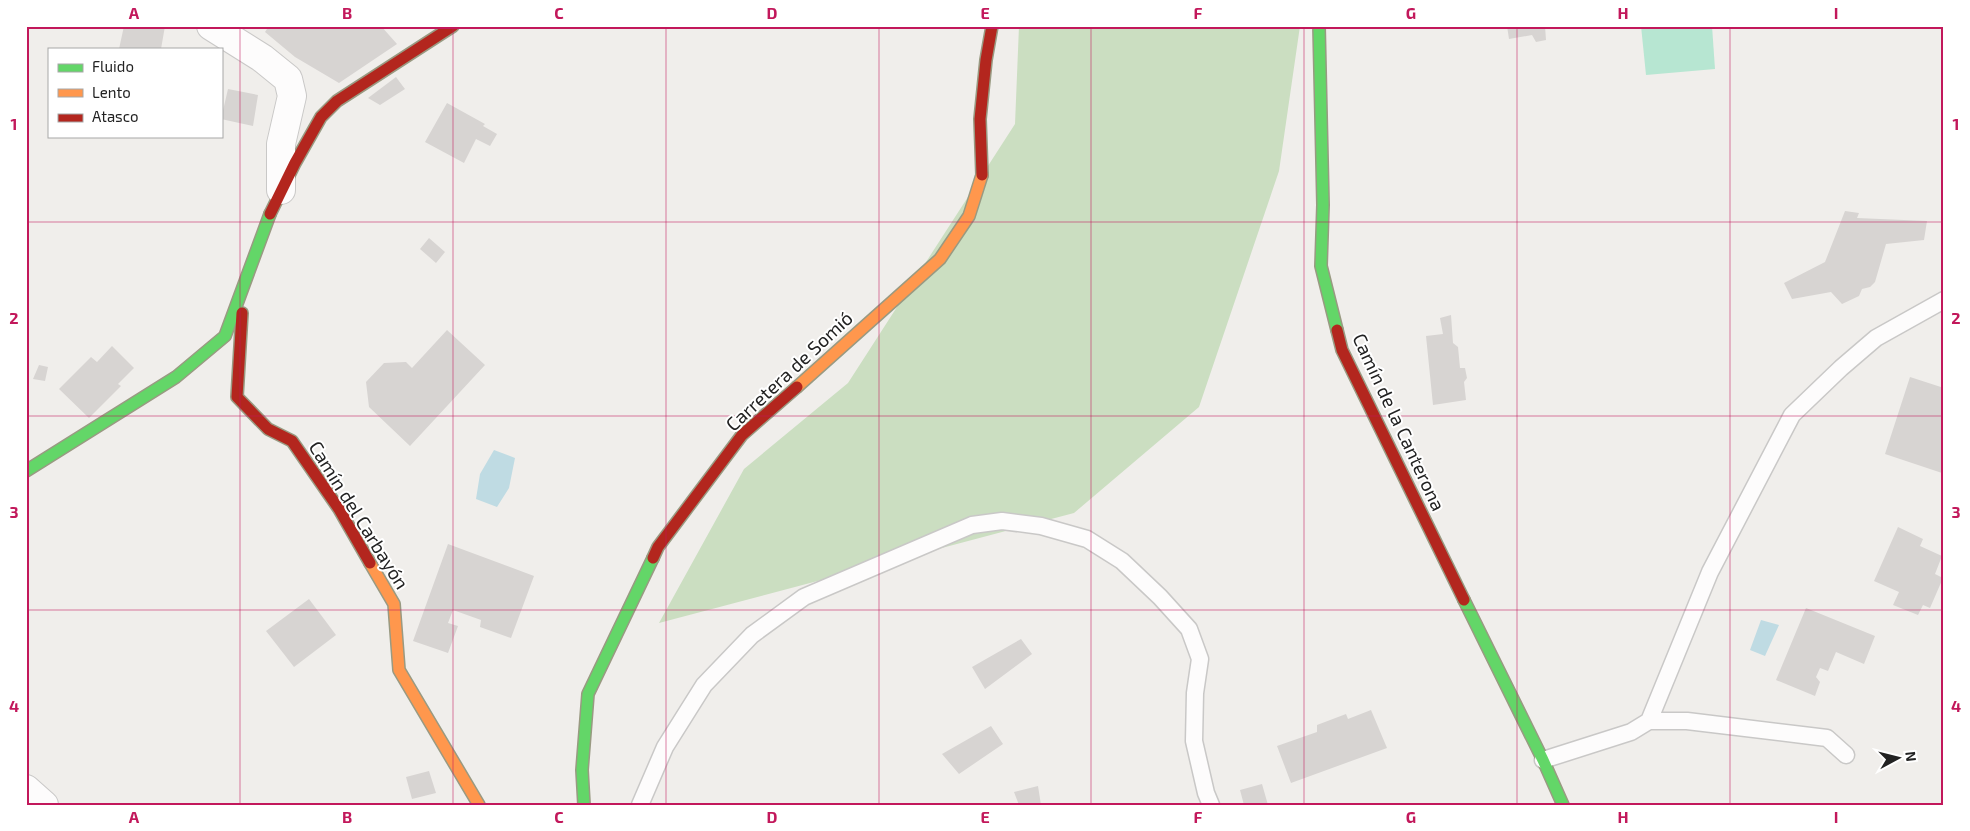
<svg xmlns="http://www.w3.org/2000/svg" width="1970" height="831" viewBox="0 0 1970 831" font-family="'Exo 2',sans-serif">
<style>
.forest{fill:#cbdec1}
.pitch{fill:#b7e6d2}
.water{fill:#bfdbe3}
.building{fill:#d7d4d2}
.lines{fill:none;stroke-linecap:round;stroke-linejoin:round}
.lane-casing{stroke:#c9c8c7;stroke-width:19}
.street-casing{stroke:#c9c8c7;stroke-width:30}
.fast-casing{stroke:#999a82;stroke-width:14}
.slow-casing{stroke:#999a82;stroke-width:14}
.jam-casing{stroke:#999a82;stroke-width:14}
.lane{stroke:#fdfcfc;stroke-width:16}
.street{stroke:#fdfcfc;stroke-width:28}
.fast{stroke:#63d668;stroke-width:11}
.slow{stroke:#ff974d;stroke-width:11}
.jam{stroke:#b3261e;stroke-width:11}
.grid{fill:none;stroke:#c2185b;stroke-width:1;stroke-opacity:0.55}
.labels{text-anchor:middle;stroke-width:4;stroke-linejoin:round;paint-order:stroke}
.street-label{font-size:19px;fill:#222;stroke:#fff}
.neatline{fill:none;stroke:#c2185b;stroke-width:2}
.grid-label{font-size:16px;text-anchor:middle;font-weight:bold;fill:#c2185b}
</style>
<rect width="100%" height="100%" fill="#f0eeeb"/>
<path class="forest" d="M1019 26H1300L1279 171 1199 407 1074 513 659 623 744 469 848 383 1015 124Z"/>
<path class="pitch" d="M1641 26H1712L1715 69 1646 75Z"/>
<path class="water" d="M494 450 515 458 509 488 497 507 476 499 480 474Z
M1761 620 1779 625 1765 656 1750 650Z"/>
<path class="building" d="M124 26H165L161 49H119Z
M269 26H381L397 44 339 83 295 57 265 32Z
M1507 26H1545L1546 40 1536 42 1532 35 1509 39Z
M396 77 405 89 380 105 368 98Z
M228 89 258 95 253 126 221 119Z
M447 103 485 124 483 126 497 134 490 146 476 139 464 163 425 142Z
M1845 211 1859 213 1857 218 1927 221 1924 240 1886 244 1875 282 1870 287 1862 289 1859 296 1842 304 1831 292 1792 299 1784 283 1825 262Z
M429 238 445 252 436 263 420 249Z
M1451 315 1453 343 1458 347 1460 368H1465L1467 378 1464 382 1466 400 1433 405 1426 336 1443 334 1440 318Z
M447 330 485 365 410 446 369 407 366 382 384 363 406 362 412 368Z
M112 346 134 368 118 384 121 386 89 418 59 389 91 357 97 362Z
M39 365 48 367 45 381 33 379Z
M1910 377 1944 388V467L1942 473 1885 454Z
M1898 527 1923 539 1920 546 1942 556 1935 574 1943 578 1930 608 1923 605 1918 615 1893 605 1899 592 1874 581Z
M448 544 534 576 511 638 480 627 481 620 453 610 448 623 458 626 448 653 413 641Z
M309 599 336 635 294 667 266 631Z
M1806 608 1875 636 1864 664 1836 652 1828 671 1820 668 1816 677 1820 682 1815 696 1776 680Z
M1021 639 1032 654 985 689 972 667Z
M1371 710 1387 748 1291 783 1277 746 1317 732V725L1346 714 1348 719Z
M991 726 1003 744 959 774 942 754Z
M429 771 436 793 412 799 406 777Z
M1262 784 1268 805H1244L1240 790Z
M1038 786 1041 805H1019L1014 792Z"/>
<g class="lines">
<g class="lane-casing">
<path id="lane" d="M1649 721 1710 572 1792 415 1841 368 1876 338 1944 300
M1543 760 1631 732 1649 721H1687L1827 738 1846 755
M640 805 665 747 704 685 752 635 804 597 972 525 1002 521 1041 526 1087 539 1122 561 1160 597 1189 629 1200 659 1195 693 1194 741 1206 793 1211 805"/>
</g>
<g class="street-casing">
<path id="street" d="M211 26 262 58 288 79 292 96 281 144V190
M26 789 44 805"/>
</g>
<g class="fast-casing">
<path id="fast" d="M1319 26 1323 205 1321 266 1337 330
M26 471 176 377 225 336 270 214
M1464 600 1543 760 1563 805
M584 805 582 770 588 694 653 558"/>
</g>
<g class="slow-casing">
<path id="slow" d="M797 387 940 259 969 216 982 175
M370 563 394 604 399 670 479 805"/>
</g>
<g class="jam-casing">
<path id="jam" d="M982 175 980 119 986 60 992 26
M270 214 295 163 321 117 337 101 453 26
M242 313 237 397 268 429 292 441 339 509 370 563
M1337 330 1342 350 1464 600
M653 558 658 547 742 435 797 387"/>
</g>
<use href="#lane" class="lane"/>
<use href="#street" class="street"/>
<use href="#fast" class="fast"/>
<use href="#slow" class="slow"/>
<use href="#jam" class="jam"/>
</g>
<path class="grid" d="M240 26V805M453 26V805M666 26V805M879 26V805M1091 26V805M1304 26V805M1517 26V805M1730 26V805M26 222H1944M26 416H1944M26 610H1944"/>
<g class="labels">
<g class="street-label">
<text transform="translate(789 371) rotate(-43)" y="7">Carretera de Somió</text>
<text transform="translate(1399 422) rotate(65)" y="7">Camín de la Canterona</text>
<text transform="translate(359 515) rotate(58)" y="7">Camín del Carbayón</text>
</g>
</g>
<rect width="1970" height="831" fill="none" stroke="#ffffff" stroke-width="55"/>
<rect x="48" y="48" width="175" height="90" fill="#ffffff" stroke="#a7a7a7"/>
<rect x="58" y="64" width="25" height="8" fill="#63d668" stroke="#a7a7a7"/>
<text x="92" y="72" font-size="15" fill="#222222">Fluido</text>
<rect x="58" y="89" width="25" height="8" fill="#ff974d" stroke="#a7a7a7"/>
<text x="92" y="98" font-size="15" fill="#222222">Lento</text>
<rect x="58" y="114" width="25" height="8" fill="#b3261e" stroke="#a7a7a7"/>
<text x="92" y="122" font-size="15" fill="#222222">Atasco</text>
<g transform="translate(1898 758) rotate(83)" stroke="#ffffff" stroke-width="4" paint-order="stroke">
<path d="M0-4L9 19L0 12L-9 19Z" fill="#222222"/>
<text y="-8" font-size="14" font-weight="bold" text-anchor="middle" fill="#222222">N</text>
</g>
<rect x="28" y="28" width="1914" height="776" class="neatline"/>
<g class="grid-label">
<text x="134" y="19">A</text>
<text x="347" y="19">B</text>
<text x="559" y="19">C</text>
<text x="772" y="19">D</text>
<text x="985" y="19">E</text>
<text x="1198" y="19">F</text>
<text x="1411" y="19">G</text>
<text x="1623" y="19">H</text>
<text x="1836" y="19">I</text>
<text x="14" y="130">1</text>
<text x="1956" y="130">1</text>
<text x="14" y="324">2</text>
<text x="1956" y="324">2</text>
<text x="14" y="518">3</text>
<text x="1956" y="518">3</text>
<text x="14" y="712">4</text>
<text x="1956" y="712">4</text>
<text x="134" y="823">A</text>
<text x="347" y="823">B</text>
<text x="559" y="823">C</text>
<text x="772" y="823">D</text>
<text x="985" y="823">E</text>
<text x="1198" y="823">F</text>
<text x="1411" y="823">G</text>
<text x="1623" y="823">H</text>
<text x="1836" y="823">I</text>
</g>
</svg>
